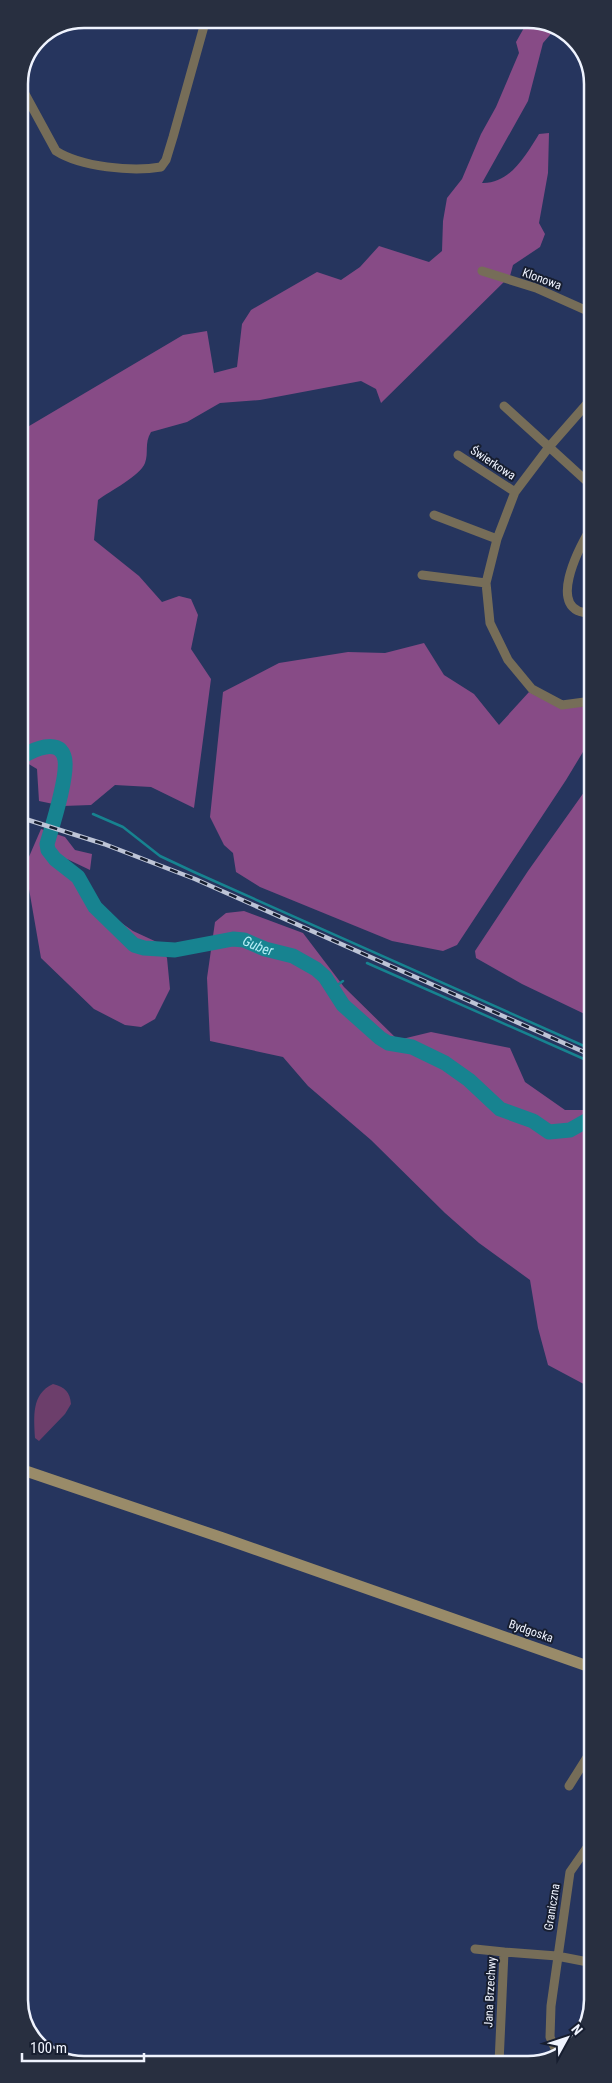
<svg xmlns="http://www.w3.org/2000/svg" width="612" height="2083" viewBox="0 0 612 2083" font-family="'Roboto Condensed',sans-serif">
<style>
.built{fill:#2b3b6b}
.green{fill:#6c3e6b}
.forest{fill:#874b86}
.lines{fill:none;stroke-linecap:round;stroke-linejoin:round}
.stream{stroke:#178390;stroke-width:2.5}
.river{stroke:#178390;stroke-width:15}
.street{stroke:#766d58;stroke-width:9}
.secondary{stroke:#998b69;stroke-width:11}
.rail-casing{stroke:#bdc4d6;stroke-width:4.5}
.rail{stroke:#171e30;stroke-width:2.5;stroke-dasharray:8;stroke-linecap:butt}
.labels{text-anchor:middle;stroke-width:4;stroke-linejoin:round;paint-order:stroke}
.street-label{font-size:12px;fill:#eff3fe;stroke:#171e30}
.water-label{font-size:14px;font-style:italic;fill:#b7eff7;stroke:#171e30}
.rim{fill:none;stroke:#eff3fe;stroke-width:2.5}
</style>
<rect width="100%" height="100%" fill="#26355e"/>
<path class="built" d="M592 231V259L582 249 585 240Z"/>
<path class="green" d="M53 1384C65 1387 70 1392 71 1404L65 1414 39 1441 35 1438C34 1417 31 1394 53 1384Z"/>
<path class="forest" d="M529 19H537L556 28 543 43 528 101 482 183C510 184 526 155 539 134L549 133 548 173 539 223 545 234 540 247 513 265 510 276 381 403 376 389 361 381 260 400 220 403 187 422 151 432C144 444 149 452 145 463 140 476 110 491 98 500L94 540 139 576 162 602 179 596 191 599 198 615 191 649 211 679 194 808 151 787 115 785 91 805 63 806 39 801 37 769 22 760 19 764V432L183 335 207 331 214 373 237 367 242 324 251 310 317 272 341 280 360 267 379 246 429 262 442 251 443 221 447 198 462 179 481 134 496 107 519 53 516 42Z
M424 643 444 675 474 694 499 725 529 692 562 708 587 706 592 722V737L566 780 457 945 443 951 392 941 260 887 236 872 233 853 224 845 210 817 223 692 279 663 348 652 385 653Z
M592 781 593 1018 522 984 476 958 475 951 528 871Z
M41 829 65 837 75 850 92 854 90 870 67 859 93 903 133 931 159 943 167 958 170 989 155 1019 141 1027 125 1025 94 1009 41 958 25 866Z
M244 911 303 933 344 987 398 1040 431 1032 510 1048 525 1082 565 1110H593V1389L548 1365 538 1328 530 1280 479 1243 445 1213 371 1140 308 1086 283 1057 210 1041 207 978 215 922 226 913Z"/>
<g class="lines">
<path class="stream" d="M93 814 123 827 160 856 194 872 593 1050
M367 963 593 1063
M332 989 343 981"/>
<path class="river" id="s1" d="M19 755 23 756C33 750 58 738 64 756 70 771 52 827 47 844L48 850 55 859 78 877 95 907 134 945 144 948 175 950 233 939 244 940 265 949 293 956 316 969 325 977 343 1005 380 1038 388 1043 412 1047 445 1063 469 1080 500 1109 533 1121 549 1132 570 1130 593 1117"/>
<path class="street" d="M19 83 56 151C81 167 132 172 161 167L166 160 173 137 206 19
M482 271 536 288 592 313
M592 398 549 447 515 492 497 539 486 583 490 623 508 660 532 689 562 705 592 701
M504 406 592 486
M458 455 515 492
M434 515 497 539
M592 526C580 546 543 614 592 613
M422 575 486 583
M593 1571 590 1578 593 1586
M569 1786 593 1748
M475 1949 504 1952
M557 2053 550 2037 551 2006 570 1872 593 1839
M499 2063 504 1952 557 1956 593 1963"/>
<path class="secondary" d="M20 1469 223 1538 593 1668"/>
<g class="rail-casing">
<path id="rail" d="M19 817 104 844 195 879 593 1056"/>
</g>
<use href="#rail" class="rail"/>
</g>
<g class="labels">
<g class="street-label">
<text transform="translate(542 279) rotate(20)" y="4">Klonowa</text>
<text transform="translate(493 463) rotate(33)" y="4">Świerkowa</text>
<text transform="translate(531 1631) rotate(19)" y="4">Bydgoska</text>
<text transform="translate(552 1907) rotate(-81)" y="4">Graniczna</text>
<text transform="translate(490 1992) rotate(-87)" y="4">Jana Brzechwy</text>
</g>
<g class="water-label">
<text dy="5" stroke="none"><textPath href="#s1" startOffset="404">Guber</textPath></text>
</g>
</g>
<path d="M0 0H612V2083H0ZM84 28H528A56 56 0 0 1 584 84V2000A56 56 0 0 1 528 2056H84A56 56 0 0 1 28 2000V84A56 56 0 0 1 84 28Z" fill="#282f40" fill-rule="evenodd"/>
<path class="rim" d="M84 28H528A56 56 0 0 1 584 84V2000A56 56 0 0 1 528 2056H84A56 56 0 0 1 28 2000V84A56 56 0 0 1 84 28Z"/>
<g transform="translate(567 2038) rotate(50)" stroke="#171e30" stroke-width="4" paint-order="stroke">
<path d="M0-4L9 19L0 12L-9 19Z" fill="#eff3fe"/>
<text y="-8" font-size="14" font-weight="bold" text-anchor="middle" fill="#eff3fe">N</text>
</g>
<path d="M22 2053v8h122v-8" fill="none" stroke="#eff3fe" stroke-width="2.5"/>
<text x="30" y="2053" font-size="15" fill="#eff3fe" stroke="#171e30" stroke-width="4" paint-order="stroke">100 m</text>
</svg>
